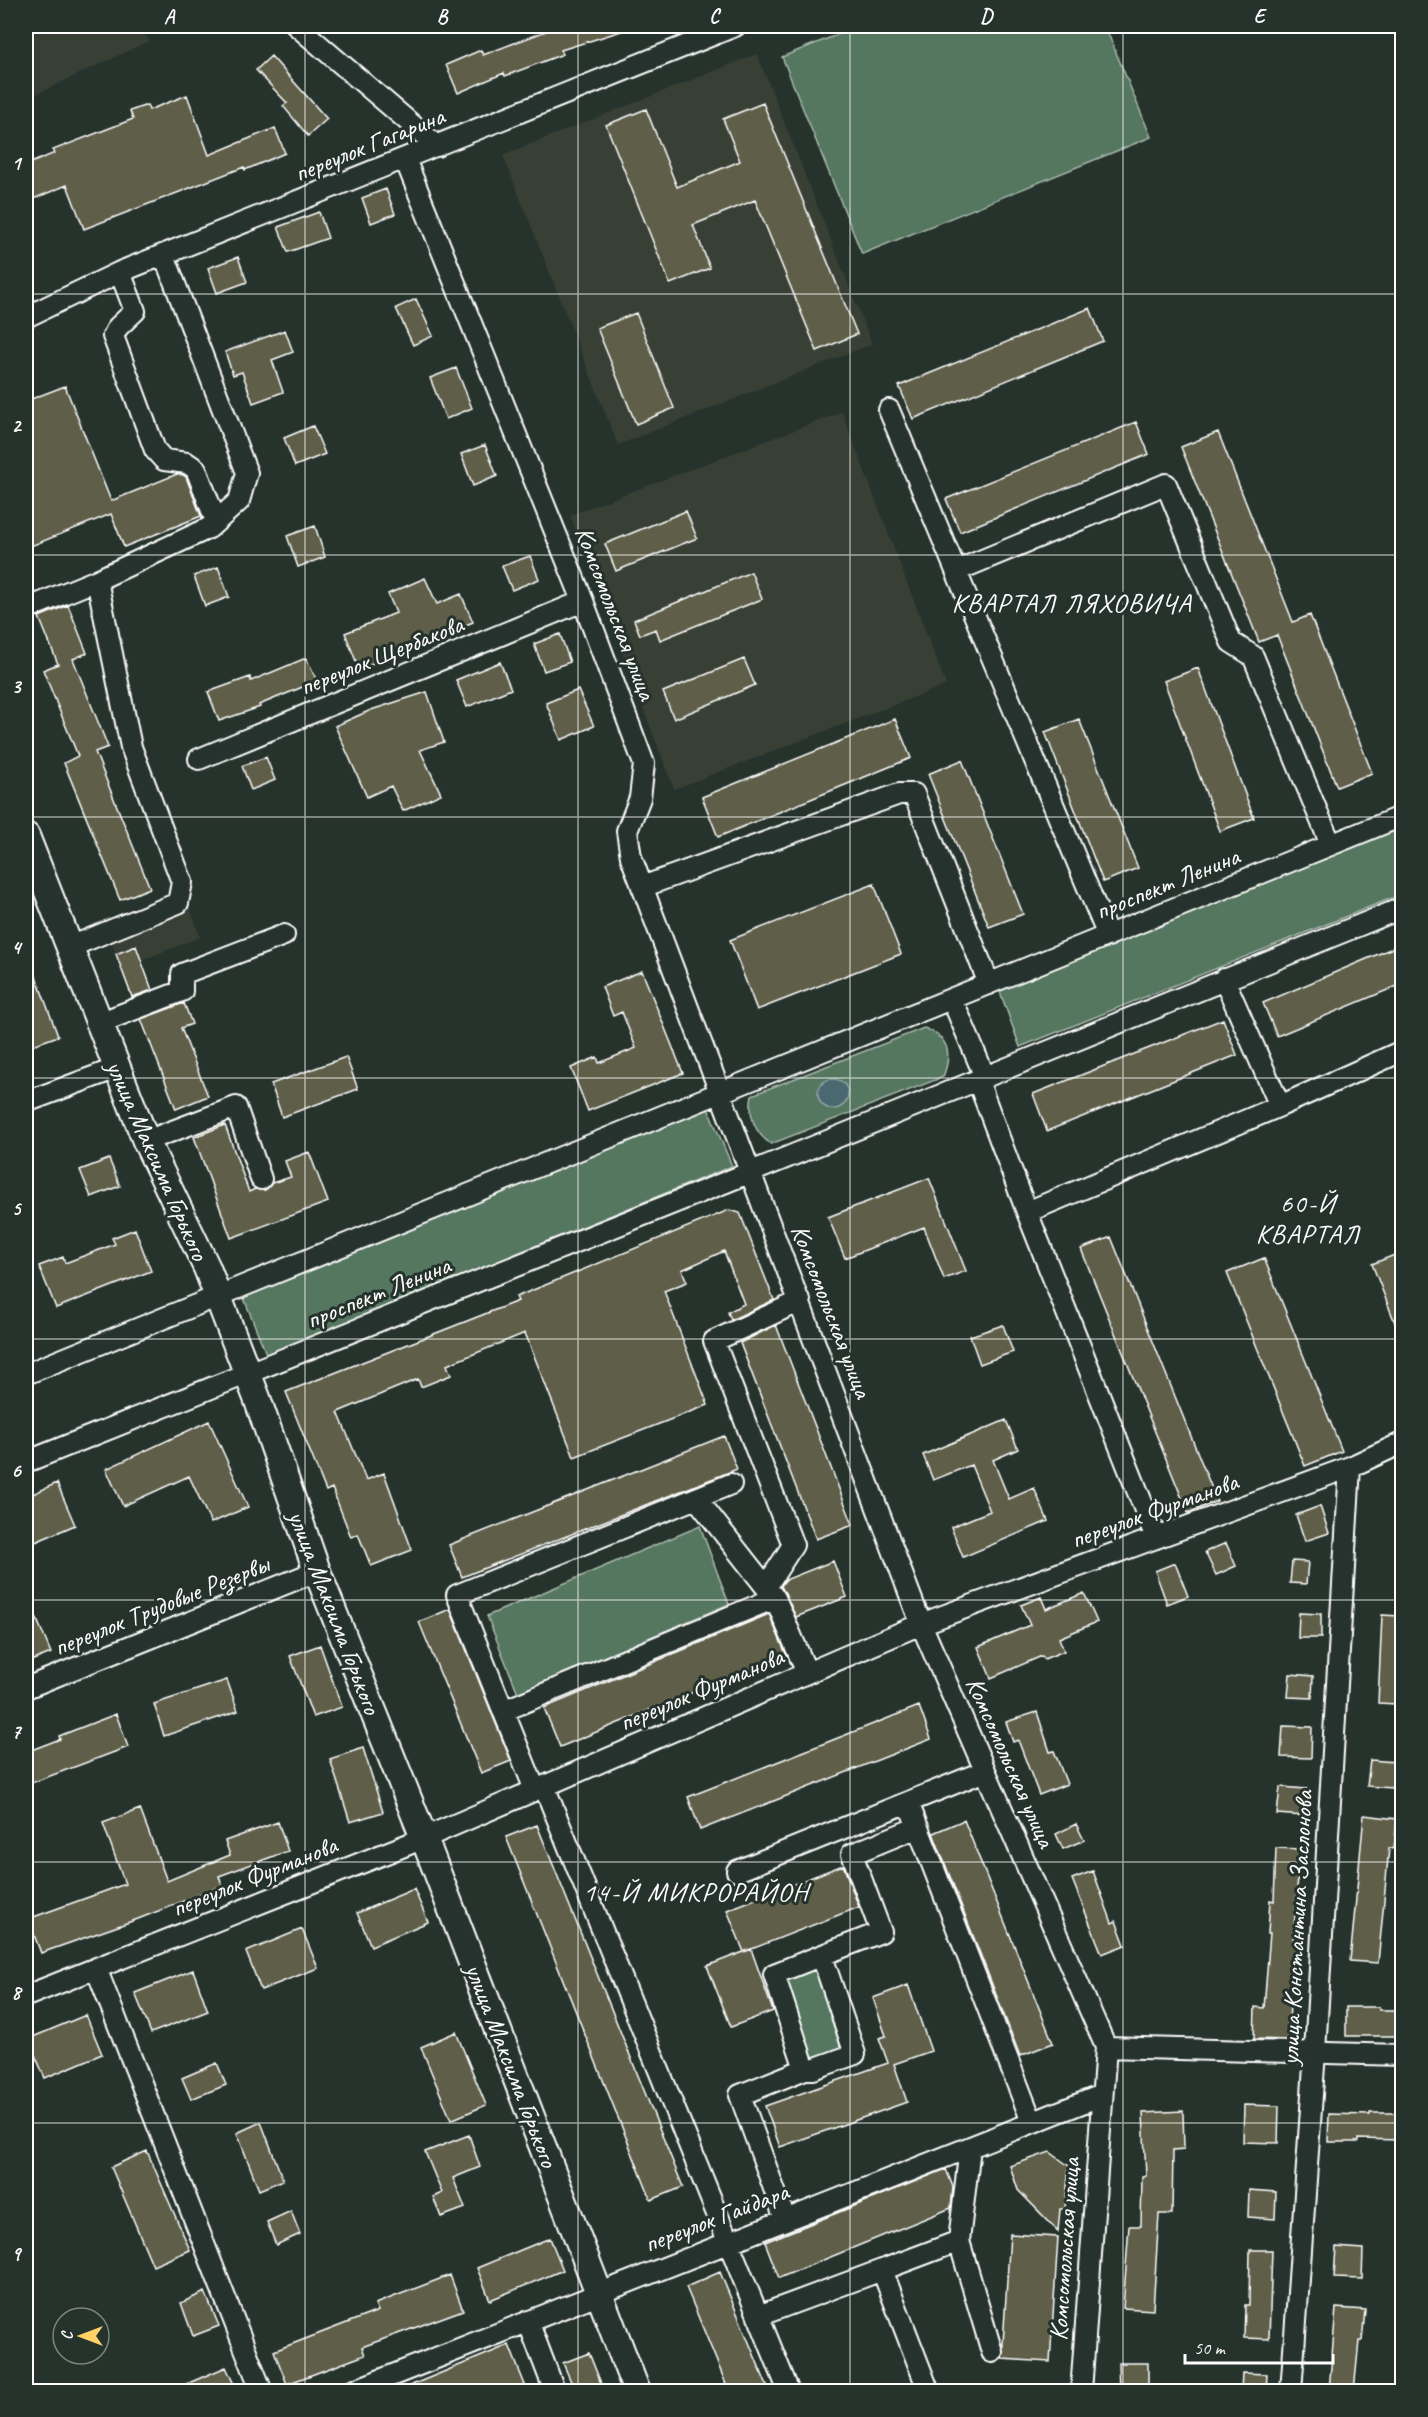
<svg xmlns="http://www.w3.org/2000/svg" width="1428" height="2417" viewBox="0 0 1428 2417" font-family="Caveat,sans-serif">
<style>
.built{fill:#374036}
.green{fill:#55765f;stroke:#aabaaf;stroke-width:1.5}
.water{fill:#496870;stroke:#92a4a9;stroke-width:1.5}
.building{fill:#5f5f4a;stroke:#fff;stroke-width:1.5}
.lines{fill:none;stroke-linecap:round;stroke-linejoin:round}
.minor-casing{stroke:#fff;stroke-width:24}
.major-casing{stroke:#fff;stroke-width:30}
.minor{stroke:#26332d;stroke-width:20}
.major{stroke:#26332d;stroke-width:26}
.grid{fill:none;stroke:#fff;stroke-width:1.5;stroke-opacity:0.55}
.labels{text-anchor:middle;stroke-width:6;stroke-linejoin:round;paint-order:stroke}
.street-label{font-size:26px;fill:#fff;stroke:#26332d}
.neighbourhood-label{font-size:27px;letter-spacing:1.5px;fill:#fff;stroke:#26332d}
.neatline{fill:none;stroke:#fff;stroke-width:2}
.grid-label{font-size:20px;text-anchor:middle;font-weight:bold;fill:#fff}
</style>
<rect width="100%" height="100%" fill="#26332d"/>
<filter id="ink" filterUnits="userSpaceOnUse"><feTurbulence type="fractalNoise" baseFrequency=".0167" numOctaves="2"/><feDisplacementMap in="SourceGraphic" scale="12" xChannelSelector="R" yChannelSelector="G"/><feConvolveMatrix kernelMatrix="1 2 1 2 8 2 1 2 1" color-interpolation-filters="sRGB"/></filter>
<g filter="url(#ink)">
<path class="built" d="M26 26H135L149 40H151L26 99Z
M757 54 872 344 618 445 503 155Z
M842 412 946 685 674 789 570 515Z
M190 908 200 937 142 960 136 946 116 953 111 940Z"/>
<path class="green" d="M859 26H1105L1151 137 862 254 782 57Z
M1402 828V894L1020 1047 999 989Z
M924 1028C950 1038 952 1054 943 1077L771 1144C754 1133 748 1114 752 1095Z
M707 1106 732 1166 267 1356 243 1296Z
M700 1526 729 1604 518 1693 487 1616Z
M814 1967 841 2048 810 2060 784 1979Z"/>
<path class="water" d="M818 1094a15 15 0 1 1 30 0a15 15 0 1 1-30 0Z"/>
<path class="building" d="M559 26H628V29L561 50 563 54 505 76 504 73 458 93 446 65 481 50 483 55Z
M271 56 327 119 308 136 283 106 287 103 256 70Z
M187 95 209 155 275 128 285 153 245 170 244 167 84 229 67 185 26 202V165L55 153 53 150 133 119 130 111 147 105 149 110Z
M763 103 857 334 817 351 755 200 693 225 710 268 670 284 606 125 646 109 677 187 740 161 723 119Z
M386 189 395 214 371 223 362 198Z
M319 212 328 238 288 252 278 227Z
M238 257 247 282 217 293 208 268Z
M416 299 433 336 413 345 396 308Z
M1090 308 1103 341 913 419 899 386Z
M636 313 674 408 636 424 597 328Z
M285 330 293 352 272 360 283 392 253 403 242 372 233 375 225 352Z
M456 368 472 408 446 419 430 378Z
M65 386 111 501 177 474 183 475 186 477 201 516 124 547 111 514 26 548V401Z
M1136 422 1149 454 960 532 946 499Z
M313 426 325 454 295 466 284 438Z
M1218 432 1293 622 1310 615 1372 773 1337 787 1277 635 1259 642 1181 447Z
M485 445 497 476 473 486 461 454Z
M686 511 697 538 616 571 605 544Z
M315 526 325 557 298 567 287 536Z
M530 556 539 579 512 590 502 566Z
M218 567 229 597 205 606 194 576Z
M751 572 762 599 660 640 656 629 640 635 634 620Z
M425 578 437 604 461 594 473 622 359 669 345 633 396 613 388 594Z
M68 605 87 653 73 659 108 747 95 752 150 888 120 900 64 763 78 756 43 670 58 664 39 617Z
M560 634 570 662 544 671 534 644Z
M306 658 317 681 259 705 260 707 219 721 208 692 250 677 251 681Z
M744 659 755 685 674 719 663 692Z
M500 662 511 689 467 707 456 680Z
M1198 668 1254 818 1220 831 1164 681Z
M578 690 594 726 561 740 546 703Z
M427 692 444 742 420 750 441 794 403 811 391 786 367 797 335 726 371 710Z
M895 719 911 758 718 837 702 797Z
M1079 719 1138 868 1103 882 1045 732Z
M266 757 275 780 251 790 242 766Z
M962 760 1023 914 989 927 928 774Z
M874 884 901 954 757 1010 730 940Z
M1402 944V984L1277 1036 1263 1003Z
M136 946 152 990 132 997 116 954Z
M26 952H27L58 1036 33 1045 26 1023Z
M642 971 683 1073 588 1111 571 1068 597 1057 599 1063 636 1048 622 1012 613 1016 602 987Z
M184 1003 192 1024 181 1028 208 1096 176 1109 141 1019Z
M1223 1019 1237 1055 1047 1131 1033 1094Z
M346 1057 358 1089 282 1117 271 1084Z
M225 1125 249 1192 255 1189 265 1190 272 1183 291 1177 285 1161 309 1152 328 1202 231 1238 194 1137Z
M109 1159 120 1186 91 1197 80 1170Z
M929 1178 966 1271 944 1279 924 1227 845 1258 828 1217Z
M729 1210 740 1213 774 1300 731 1320 728 1312 744 1304 724 1251 682 1270 687 1282 664 1291 708 1405 574 1457 525 1333 447 1365 451 1375 421 1387 418 1379 338 1412 366 1480 384 1473 412 1550 371 1566 358 1534 351 1537 332 1488 326 1491 286 1392 518 1301 516 1297Z
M135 1229 151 1271 56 1308 39 1266 63 1257 65 1263 115 1244 112 1238Z
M1111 1237 1217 1501 1188 1513 1081 1249Z
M1402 1252V1338H1401L1372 1264Z
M1264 1258 1342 1451 1305 1466 1227 1273Z
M776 1325 853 1525 816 1539 740 1343Z
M1003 1325 1013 1352 980 1364 970 1336Z
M1006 1420 1018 1449 993 1460 1009 1499 1034 1488 1048 1521 963 1557 951 1527 990 1511 971 1465 933 1480 923 1455Z
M209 1421 248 1507 211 1523 189 1476 123 1506 106 1469Z
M724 1436 737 1469 462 1577 449 1545Z
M57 1483 75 1525 26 1546V1497Z
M1320 1506 1329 1533 1305 1541 1296 1515Z
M1226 1543 1236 1566 1216 1575 1205 1552Z
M833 1561 847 1597 796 1617 781 1586 785 1580Z
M1292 1561 1308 1562 1306 1584 1290 1583Z
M1175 1563 1188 1596 1167 1604 1155 1571Z
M26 1593 51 1653 26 1663Z
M1084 1593 1097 1622 1059 1638 1064 1651 1044 1659 1042 1656 991 1678 978 1647 1030 1625 1021 1605 1041 1597 1046 1609Z
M450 1609 511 1761 481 1773 419 1622Z
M1299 1613 1321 1614V1638H1298Z
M769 1614 786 1654 560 1747 544 1708Z
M1382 1615 1400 1616 1399 1645H1402V1672H1398L1397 1704 1378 1703Z
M320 1645 342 1707 313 1717 290 1656Z
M1290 1674 1313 1676 1312 1698 1288 1697Z
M227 1680 238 1711 164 1736 154 1704Z
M919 1706 931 1739 700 1830 688 1797Z
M1037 1712 1050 1752 1054 1751 1067 1784 1039 1795 1018 1740 1013 1742 1006 1722Z
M116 1714 128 1747 26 1785V1752L60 1739 59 1736Z
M1283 1726 1312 1727 1311 1758 1281 1757Z
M363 1748 383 1812 350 1822 330 1759Z
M1370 1760 1395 1762 1392 1788 1367 1786Z
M1280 1787 1307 1789 1304 1816 1277 1814Z
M140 1809 167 1881 230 1855 225 1841 278 1822 288 1851 219 1876 222 1886 138 1919 41 1953 28 1919 125 1884 103 1823Z
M1364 1815 1397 1819 1394 1849 1389 1848 1378 1963 1350 1961Z
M964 1820 1053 2043 1020 2056 933 1833Z
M1076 1824 1084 1840 1063 1849 1056 1834Z
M537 1825 683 2187 651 2200 506 1837Z
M1276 1848 1300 1849 1293 1943H1298L1293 1991H1290L1289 2040 1254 2039 1255 2007 1264 2008 1270 1933H1268L1270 1900 1274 1901Z
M843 1865 859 1907 744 1952 727 1910Z
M1093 1871 1112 1923 1116 1921 1125 1945 1102 1954 1072 1879Z
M414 1889 428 1922 371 1946 357 1913Z
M302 1929 318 1968 261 1990 246 1952Z
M751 1949 773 2011 731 2027 707 1966Z
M193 1970 208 2011 151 2033 135 1993Z
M908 1985 931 2051 894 2064 907 2102 780 2147 765 2106 888 2063 879 2038 886 2036 873 1998Z
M1346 2007H1379V2010H1402V2036H1346Z
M86 2015 102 2054 45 2078 28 2039Z
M456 2032 486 2105 451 2120 421 2047Z
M217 2063 226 2085 191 2099 182 2078Z
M1244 2105 1279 2106 1278 2143 1243 2142Z
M1183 2111 1184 2149 1173 2150 1172 2214H1159L1153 2310 1123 2308 1129 2226H1141L1142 2176H1146L1143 2113Z
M1370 2113H1401L1400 2140 1358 2139V2142H1328L1329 2114 1370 2115Z
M261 2122 283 2180 259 2190 237 2133Z
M469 2135 480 2167 453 2178 465 2208 441 2217 433 2197 442 2193 425 2152Z
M147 2151 190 2250 153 2266 111 2167Z
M1050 2152 1069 2166 1065 2209H1060L1058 2231 1018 2190 1010 2166Z
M946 2169 953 2187 951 2208 779 2278 765 2242Z
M1249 2190 1276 2192 1275 2219 1248 2217Z
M291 2211 300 2234 276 2245 267 2222Z
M1010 2234 1058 2237 1050 2362 1002 2359Z
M550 2238 563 2270 490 2300 477 2268Z
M1336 2247 1363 2249 1362 2279 1334 2278Z
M1250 2250H1272L1269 2339 1244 2338 1245 2305H1249Z
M720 2272 769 2391H729L686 2287Z
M450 2275 463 2310 362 2347 365 2355 287 2384 274 2351 378 2311 375 2304Z
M205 2292 219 2326 193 2336 181 2303Z
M1336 2308 1365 2310 1362 2341H1359L1354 2391H1329Z
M509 2345 525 2385 509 2391H397Z
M589 2353 604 2391H575L563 2363Z
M1118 2363H1148V2390L1119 2391Z
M226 2367 237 2391H170Z
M1242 2373 1267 2374 1266 2391H1241Z"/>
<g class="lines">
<g class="minor-casing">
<path id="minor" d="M297 26 437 146
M405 159 583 601 644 764 640 798 627 831 631 857 921 1624 1106 2047 1081 2392
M120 272 135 311 118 327 113 336 155 450 164 460 187 463 196 469 216 521
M26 317 120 272 735 26
M889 410 1108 936
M956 571 1166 484 1231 642 1253 656 1331 845
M26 609 97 580 209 528 239 501 247 473 164 255
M199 759 583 601
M642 887 899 794H914L989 984
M70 947 178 903 182 882 131 747 97 580
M952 999 985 1077
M99 1023 182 991V974L284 935
M978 1081 1027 1212 1156 1538
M26 1102 117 1068
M1280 1106 1402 1051
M146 1141 236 1107 261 1179
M1027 1212 1280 1106 1224 979
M26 1374 1402 816
M26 1462 751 1172 1402 908
M696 1498 773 1596
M766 1587 793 1545 714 1341 800 1301
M26 1688 317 1571
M503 1711 775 1598 807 1673
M544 1786 789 2392
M535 1790 457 1595 731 1484
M908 1802 1032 2122
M737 1871 985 1771
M96 1968 262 2392
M26 1996 424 1838 921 1624 1350 1467 1402 1443
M1106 2047 1402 2055
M805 2069 774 1974 881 1932 852 1854 918 1827
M785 2219 740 2095 805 2069H813L855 2054 822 1956
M959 2241 970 2147
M882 2270 959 2241 992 2352
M758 2316 882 2270 929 2392
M528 2321 555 2392
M350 2392 1102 2095
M1291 2392 1315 2052 1350 1467"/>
</g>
<g class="major-casing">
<path id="major" d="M26 836 146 1141 207 1268 257 1398 317 1571 424 1838 637 2392"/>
</g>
<use href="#minor" class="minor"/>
<use href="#major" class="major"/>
</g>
</g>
<path class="grid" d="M305 26V2392M578 26V2392M850 26V2392M1123 26V2392M26 294H1402M26 555H1402M26 817H1402M26 1078H1402M26 1339H1402M26 1600H1402M26 1862H1402M26 2123H1402"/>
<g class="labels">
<g class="street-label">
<text transform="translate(369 144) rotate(-22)" y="9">переулок Гагарина</text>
<text transform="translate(616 613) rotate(69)" y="9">Комсомольская улица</text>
<text transform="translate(381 655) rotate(-22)" y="9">переулок Щербакова</text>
<text transform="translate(1167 883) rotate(-22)" y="9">проспект Ленина</text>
<text transform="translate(158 1160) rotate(66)" y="9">улица Максима Горького</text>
<text transform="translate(378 1292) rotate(-22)" y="9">проспект Ленина</text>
<text transform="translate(832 1311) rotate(69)" y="9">Комсомольская улица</text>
<text transform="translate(1154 1510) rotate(-20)" y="9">переулок Фурманова</text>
<text transform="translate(161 1605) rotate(-22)" y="9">переулок Трудовые Резервы</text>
<text transform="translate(335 1612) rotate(69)" y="9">улица Максима Горького</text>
<text transform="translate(701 1689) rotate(-23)" y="9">переулок Фурманова</text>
<text transform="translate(1011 1762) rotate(66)" y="9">Комсомольская улица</text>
<text transform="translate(254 1876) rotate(-22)" y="9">переулок Фурманова</text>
<text transform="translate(1296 1928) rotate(-87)" y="9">улица Константина Заслонова</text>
<text transform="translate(512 2065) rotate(69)" y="9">улица Максима Горького</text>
<text transform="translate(716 2217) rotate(-21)" y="9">переулок Гайдара</text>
<text transform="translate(1064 2249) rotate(-86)" y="9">Комсомольская улица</text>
</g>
<g class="neighbourhood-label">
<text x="1072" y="612">КВАРТАЛ ЛЯХОВИЧА</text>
<text x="1308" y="1212">60-Й<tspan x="1308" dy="31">КВАРТАЛ</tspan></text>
<text x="696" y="1901">14-Й МИКРОРАЙОН</text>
</g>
</g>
<rect width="1428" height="2417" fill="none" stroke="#26332d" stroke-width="66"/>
<g transform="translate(81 2336) rotate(270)"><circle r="28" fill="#26332d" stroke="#7d8581" stroke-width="1.5"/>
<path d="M0-4.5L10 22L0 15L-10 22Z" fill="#ffd166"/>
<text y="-9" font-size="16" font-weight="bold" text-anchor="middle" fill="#ffffff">С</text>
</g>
<path d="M1185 2354v9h148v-9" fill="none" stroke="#ffffff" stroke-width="3"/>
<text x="1194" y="2354" font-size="18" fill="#ffffff" stroke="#26332d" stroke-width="4.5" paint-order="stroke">50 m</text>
<rect x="33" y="33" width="1362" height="2351" class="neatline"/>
<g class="grid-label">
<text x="169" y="23">A</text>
<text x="442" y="23">B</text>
<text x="714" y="23">C</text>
<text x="986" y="23">D</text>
<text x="1259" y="23">E</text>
<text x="16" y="170">1</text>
<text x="16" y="432">2</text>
<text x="16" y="693">3</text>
<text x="16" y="954">4</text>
<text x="16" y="1215">5</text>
<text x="16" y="1477">6</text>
<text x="16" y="1738">7</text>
<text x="16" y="1999">8</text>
<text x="16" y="2260">9</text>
</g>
</svg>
